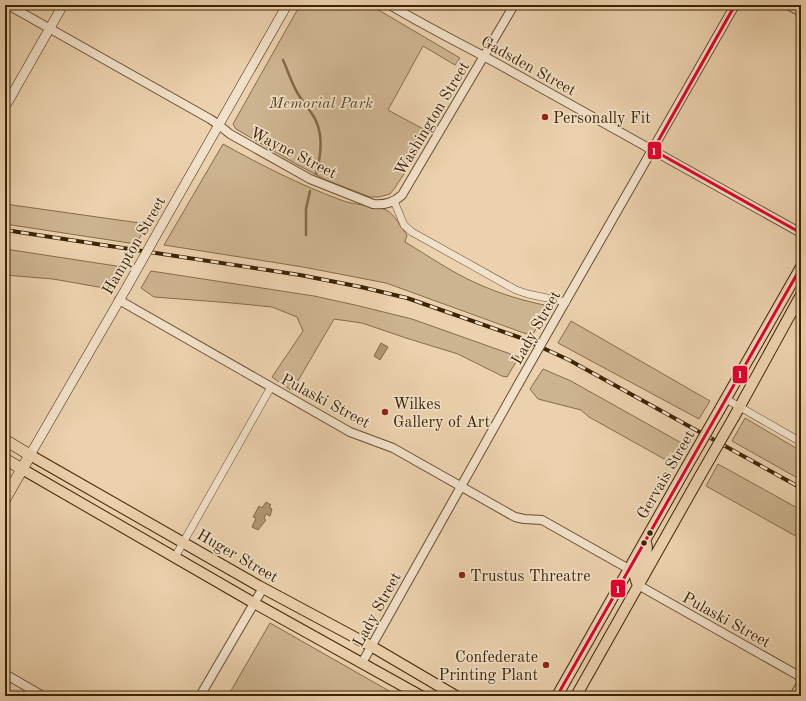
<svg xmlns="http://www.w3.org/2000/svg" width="806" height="701" viewBox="0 0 806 701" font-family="'Old Standard TT',serif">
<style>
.green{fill:#cdb490;stroke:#856c4a}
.water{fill:#b09673;stroke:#826846}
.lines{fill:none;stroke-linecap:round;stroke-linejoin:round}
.stream{stroke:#826846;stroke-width:2.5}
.minor-casing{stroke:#684f2e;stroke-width:8}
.tertiary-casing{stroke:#684f2e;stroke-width:10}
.secondary-casing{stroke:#3d2403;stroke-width:10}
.primary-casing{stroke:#3d2403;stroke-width:12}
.trunk-casing{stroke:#3d2403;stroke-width:12}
.minor{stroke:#f2e1ca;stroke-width:7}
.tertiary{stroke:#f2e1ca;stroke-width:8}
.secondary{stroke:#f2e1ca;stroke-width:9}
.primary{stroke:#ebd1ad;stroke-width:10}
.trunk{stroke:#ebd1ad;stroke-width:11}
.rail-casing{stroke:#3d2403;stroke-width:4}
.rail{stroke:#f2e1ca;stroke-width:2.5;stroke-dasharray:8;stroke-linecap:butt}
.tertiary-bridge-casing{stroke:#684f2e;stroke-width:10;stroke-linecap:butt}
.secondary-bridge-casing{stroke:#3d2403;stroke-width:10;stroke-linecap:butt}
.primary-bridge-casing{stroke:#3d2403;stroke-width:12;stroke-linecap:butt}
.tertiary-bridge{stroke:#f2e1ca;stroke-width:8}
.secondary-bridge{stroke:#f2e1ca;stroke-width:9}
.primary-bridge{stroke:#ebd1ad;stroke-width:10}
.bus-1-casing{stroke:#f2e1ca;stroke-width:6}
.bus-1{stroke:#e4002b;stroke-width:3}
.poi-dot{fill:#8f2418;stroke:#f2e1ca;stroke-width:1.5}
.bus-dot{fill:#3d2403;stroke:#f2e1ca;stroke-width:1.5}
.labels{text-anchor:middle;stroke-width:3.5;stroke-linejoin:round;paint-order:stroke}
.street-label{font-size:16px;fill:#3d2403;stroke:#f2e1ca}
.park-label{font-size:16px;font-style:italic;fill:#614826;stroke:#f2e1ca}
.poi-label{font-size:16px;fill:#3d2403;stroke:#f2e1ca;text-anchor:start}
.line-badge{stroke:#f2e1ca;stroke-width:1.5}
.badge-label{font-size:11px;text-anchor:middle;font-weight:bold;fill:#fff}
</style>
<rect width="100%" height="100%" fill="#ebd1ad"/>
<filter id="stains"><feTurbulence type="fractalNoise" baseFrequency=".005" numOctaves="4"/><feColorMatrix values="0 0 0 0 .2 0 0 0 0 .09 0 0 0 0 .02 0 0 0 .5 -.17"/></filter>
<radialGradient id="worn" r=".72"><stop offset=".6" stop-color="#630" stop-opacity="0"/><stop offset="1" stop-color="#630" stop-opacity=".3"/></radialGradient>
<path class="green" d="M300 5H370L460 58 455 65 423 46 388 110 427 131 404 169V174L394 189 390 194 379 197H370L326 180 296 164 236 129 233 124Z
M223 144C261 165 300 185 341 200 355 206 372 204 386 210 395 214 401 228 407 235L405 242C427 255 453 273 476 283 500 294 524 301 549 306L532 336 386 283 303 267 164 245Z
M5 204 147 224 136 244 5 224Z
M5 249 123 267 110 289 53 279 5 275Z
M151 271 314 296 355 305 412 319 519 357 507 377 502 376 458 354 406 338 362 323 334 319 292 391 272 377 303 331 297 317 272 307 232 303 154 297 141 288Z
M571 321 710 401 699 419 558 343Z
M543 369 571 381 685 445 675 465 589 417 581 410 538 399 530 389Z
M745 418 801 451V480L732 441Z
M718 464 801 510V539L706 486Z
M270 623 398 696H228Z"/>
<path class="water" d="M381 343 388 347 380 360 374 356Z
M266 502 271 505 269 507 272 509 270 516 266 514 264 518 266 520 258 530 252 527 256 518 253 517 259 506 262 508Z"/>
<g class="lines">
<path class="stream" d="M283 60C288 71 292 84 298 94 303 102 309 109 314 117 324 134 321 156 316 174
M306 235V209L310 191"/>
<g class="minor-casing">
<path id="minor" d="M394 201 404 225 412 232 516 290 528 294 566 302
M726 399 801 442
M175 557 271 387"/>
</g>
<g class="tertiary-casing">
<path id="tertiary" d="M8 5 210 119 219 125 230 134 310 179 373 204C385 205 393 203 402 195L514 5
M390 5C428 28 468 47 507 69 605 123 703 178 801 233
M788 5 801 12
M119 300 350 432 393 448 515 517 524 519 542 520 629 569
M556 318 735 5
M638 585 801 677
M362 663 519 383
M5 674 43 696
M200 696 263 588
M794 696 801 684"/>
</g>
<g class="secondary-casing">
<path id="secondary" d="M5 107 63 5
M163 223 287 5
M30 455 127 287"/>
</g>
<g class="primary-casing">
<path id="primary" d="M720 409 801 267
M734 417 801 295
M30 455 259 586 371 646 456 696
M22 469 254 603 421 696
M638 585C637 583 635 579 635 576 634 565 651 555 646 543
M557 696 686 468
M576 696 700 476"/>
</g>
<g class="trunk-casing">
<path id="trunk" d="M5 440 30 455 5 499
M5 459 22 469"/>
</g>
<use href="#minor" class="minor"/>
<use href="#tertiary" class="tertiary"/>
<use href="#secondary" class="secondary"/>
<use href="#primary" class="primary"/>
<use href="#trunk" class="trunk"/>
<g class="rail-casing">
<path id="rail" d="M5 230 300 275 361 287 407 298 521 338 569 360 801 488"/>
</g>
<use href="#rail" class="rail"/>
<g class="tertiary-bridge-casing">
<path id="tertiary-bridge" d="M519 383 556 318"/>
</g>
<g class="secondary-bridge-casing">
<path id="secondary-bridge" d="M127 287 163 223"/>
</g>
<g class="primary-bridge-casing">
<path id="primary-bridge" d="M686 468 720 409
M700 476 734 417"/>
</g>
<use href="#tertiary-bridge" class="tertiary-bridge"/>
<use href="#secondary-bridge" class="secondary-bridge"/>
<use href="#primary-bridge" class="primary-bridge"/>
<g class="bus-1-casing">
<path id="bus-1" d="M735 5 653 150 801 233
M557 696 801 267"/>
</g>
<use href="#bus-1" class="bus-1"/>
</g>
<g class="poi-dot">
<circle cx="545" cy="117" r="4"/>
<circle cx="385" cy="412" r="4"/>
<circle cx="462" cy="575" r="4"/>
<circle cx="546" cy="665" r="4"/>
</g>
<g class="bus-dot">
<circle cx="650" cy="533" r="3.5"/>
<circle cx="644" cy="543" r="3.5"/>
</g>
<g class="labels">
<g class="street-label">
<text transform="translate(529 65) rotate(29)" y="6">Gadsden Street</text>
<text transform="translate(431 118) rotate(-59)" y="6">Washington Street</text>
<text transform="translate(294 152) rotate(27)" y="6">Wayne Street</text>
<text transform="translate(133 245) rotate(-60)" y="6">Hampton Street</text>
<text transform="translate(535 327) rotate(-60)" y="6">Lady Street</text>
<text transform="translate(326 400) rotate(28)" y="6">Pulaski Street</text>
<text transform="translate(665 474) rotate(-60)" y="6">Gervais Street</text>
<text transform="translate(238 555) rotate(30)" y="6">Huger Street</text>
<text transform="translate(376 609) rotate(-61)" y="6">Lady Street</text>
<text transform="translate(727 619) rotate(29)" y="6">Pulaski Street</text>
</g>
<g class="park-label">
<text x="321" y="108">Memorial Park</text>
</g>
<g class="poi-label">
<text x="553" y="123">Personally Fit</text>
<text x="393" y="409">Wilkes<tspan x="393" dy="18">Gallery of Art</tspan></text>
<text x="470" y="581">Trustus Threatre</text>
<text x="538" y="662" text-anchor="end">Confederate<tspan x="538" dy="18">Printing Plant</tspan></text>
</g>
</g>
<g class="line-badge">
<rect x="647" y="141" width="15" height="19" rx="4" fill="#e4002b"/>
<rect x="732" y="365" width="16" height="19" rx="4" fill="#e4002b"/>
<rect x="610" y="579" width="16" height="19" rx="4" fill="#e4002b"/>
</g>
<g class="badge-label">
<text x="654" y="155">1</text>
<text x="740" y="378">1</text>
<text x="618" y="593">1</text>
</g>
<rect width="806" height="701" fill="none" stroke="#ebd1ad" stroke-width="20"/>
<rect x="6" y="6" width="794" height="689" fill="none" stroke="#3d2403" stroke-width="2"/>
<rect x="10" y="10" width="786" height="681" fill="none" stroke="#3d2403"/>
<rect width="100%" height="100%" filter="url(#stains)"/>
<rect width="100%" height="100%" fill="url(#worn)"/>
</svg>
